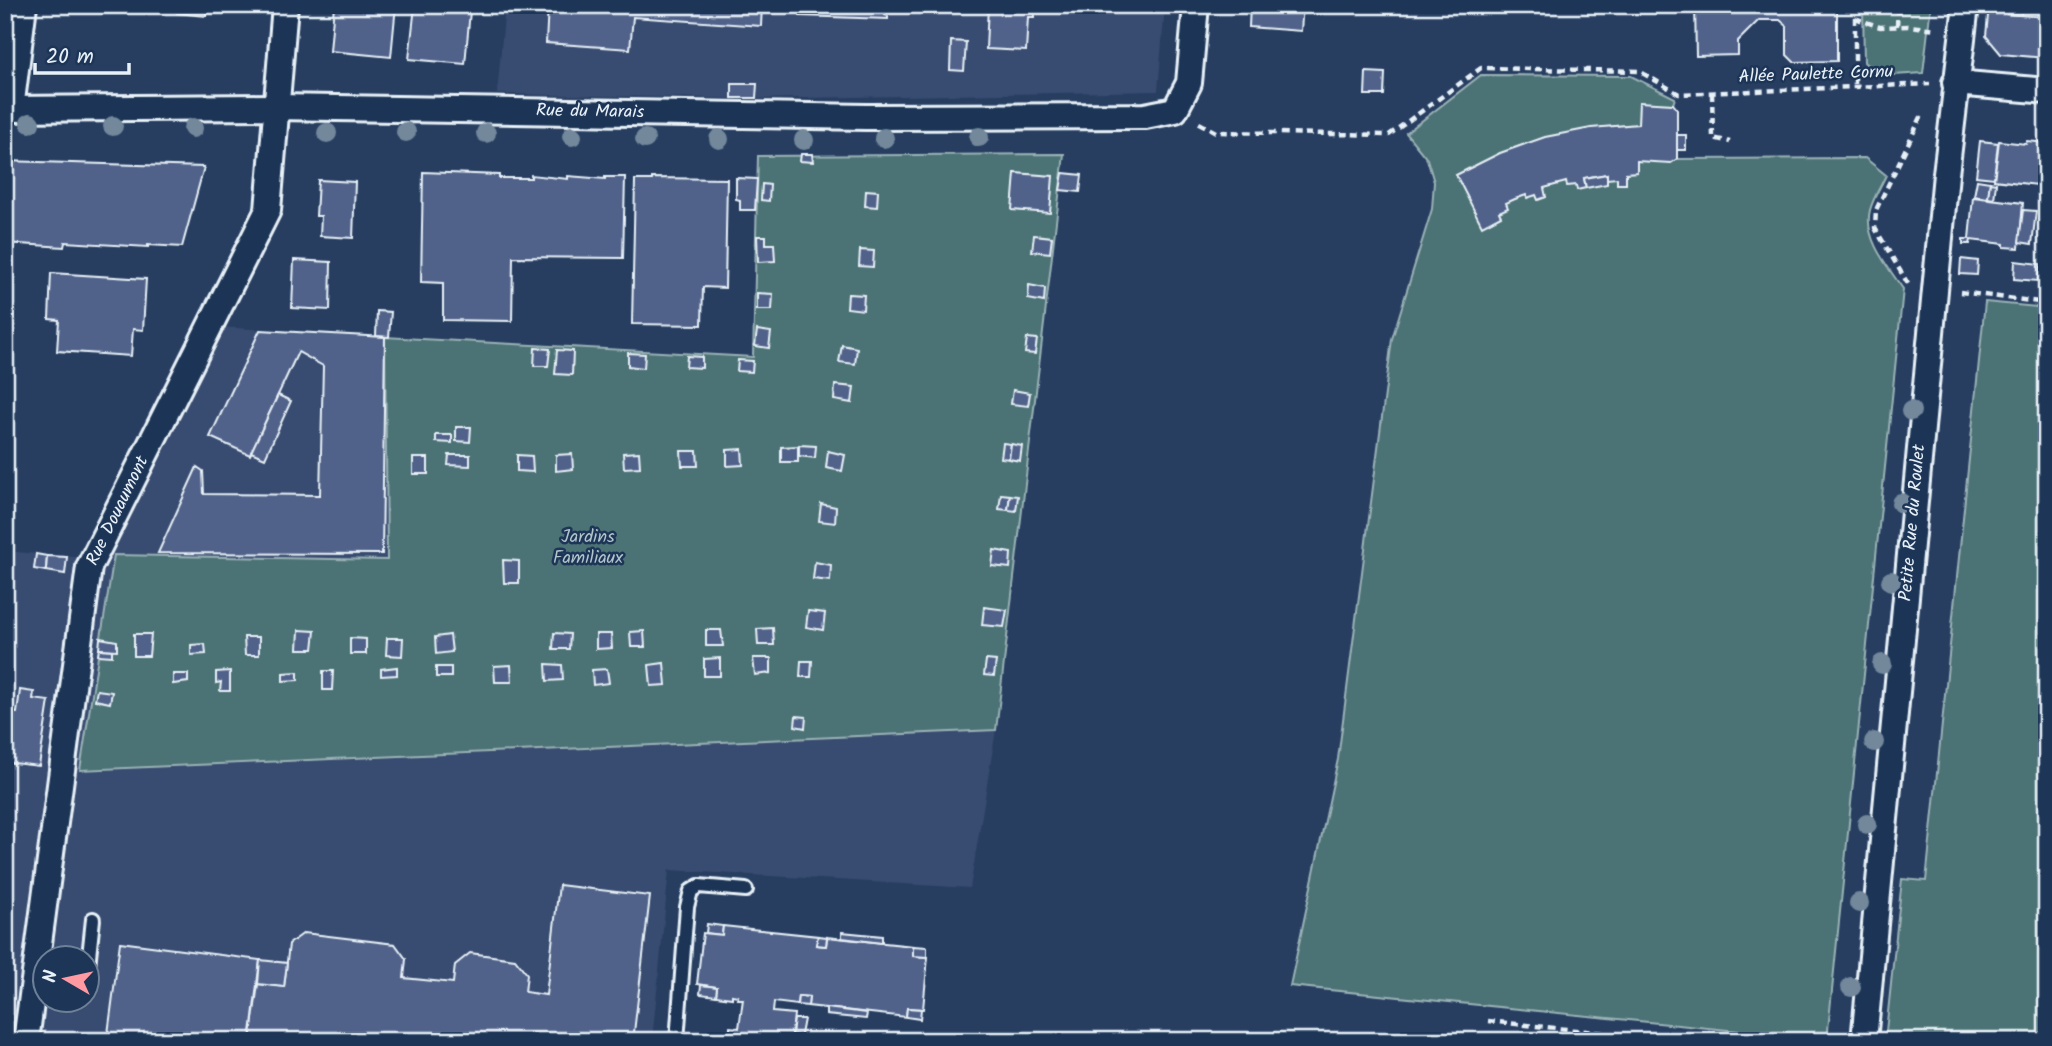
<svg xmlns="http://www.w3.org/2000/svg" width="2052" height="1046" viewBox="0 0 2052 1046" font-family="Kalam,sans-serif">
<style>
.built{fill:#384c70;fill-rule:evenodd}
.green{fill:#4b7275;stroke:#9ab2b6;stroke-width:2}
.building{fill:#51628a;stroke:#e8f1f8;stroke-width:2}
.lines{fill:none;stroke-linecap:round;stroke-linejoin:round}
.lane-casing{stroke:#e8f1f8;stroke-width:18}
.street-casing{stroke:#e8f1f8;stroke-width:30}
.path{stroke:#e8f1f8;stroke-width:4.5;stroke-dasharray:7 5;stroke-linecap:butt}
.lane{stroke:#1d3557;stroke-width:12}
.street{stroke:#1d3557;stroke-width:24}
.tree{fill:#73889b}
.labels{text-anchor:middle;dominant-baseline:central;stroke-width:5;stroke-linejoin:round;paint-order:stroke}
.street-label{font-size:18px;fill:#e8f1f8;stroke:#1d3557}
.park-label{font-size:18px;fill:#b1c5ca;stroke:#1d3557}
</style>
<rect width="100%" height="100%" fill="#273e61"/>
<filter id="ink" filterUnits="userSpaceOnUse"><feTurbulence type="fractalNoise" baseFrequency=".0143" numOctaves="2"/><feDisplacementMap in="SourceGraphic" scale="14" xChannelSelector="R" yChannelSelector="G"/><feConvolveMatrix kernelMatrix="1 2 1 2 8 2 1 2 1" color-interpolation-filters="sRGB"/></filter>
<g filter="url(#ink)">
<g class="built">
<polygon points="505,5 1165,5 1158,91 755,99 497,94"/>
<path d="M203 326 385 337 387 561 114 555 80 770 996 730 970 888 669 870 652 1041H5V551L96 559ZM46 958H88V1000H46Z"/>
</g>
<g class="green">
<polygon points="1863,5 1931,5 1923,73 1879,76 1864,62"/>
<path d="M1481 75 1631 76 1675 98 1673 104 1677 135H1686V150H1677V159L1865 158 1886 175C1881 186 1873 198 1870 210 1863 238 1888 267 1903 289L1827 1040 1290 986 1338 759 1392 339 1432 209 1434 182 1427 159 1406 133Z"/>
<polygon points="1064,154 996,730 80,770 114,555 387,560 385,337 753,357 758,156"/>
<polygon points="1985,302 2047,308 2047,1041 1885,1041 1902,879 1926,881"/>
</g>
<g class="building">
<polygon points="178,5 206,7 206,16 177,13"/>
<polygon points="334,5 396,5 391,57 330,51"/>
<polygon points="548,5 762,5 761,26 633,17 630,49 546,43"/>
<polygon points="801,5 886,5 885,15 888,16 888,19 800,16"/>
<polygon points="988,5 1034,5 1034,17 1028,17 1026,51 986,49"/>
<polygon points="1250,5 1303,5 1301,31 1249,27"/>
<polygon points="1695,5 1837,5 1837,61 1794,62 1787,55 1787,26 1780,20 1759,20 1738,41 1738,55 1696,56"/>
<polygon points="1989,5 2008,5 2007,14 2047,17 2045,58 2001,54 1986,36"/>
<polygon points="2008,5 2022,5 2021,15 2007,14"/>
<polygon points="415,6 470,11 465,64 409,59"/>
<polygon points="951,41 966,42 964,71 950,70"/>
<polygon points="1366,72 1385,73 1384,95 1365,95"/>
<polygon points="732,84 757,84 756,98 732,98"/>
<polygon points="1639,102 1673,104 1677,109 1677,159 1671,163 1637,161 1637,172 1626,173 1626,184 1617,184 1617,178 1607,179 1607,174 1584,178 1586,188 1577,190 1576,185 1567,186 1566,182 1544,188 1546,197 1538,200 1536,195 1527,198 1526,195 1515,199 1506,203 1508,208 1499,212 1501,216 1482,226 1456,175 1500,153 1545,137 1591,128 1638,124"/>
<rect x="1677" y="135" width="9" height="15"/>
<polygon points="1980,141 1998,143 1994,178 1976,176"/>
<polygon points="1999,141 2026,144 2027,141 2047,143 2047,186 1994,180"/>
<polygon points="801,154 812,154 813,162 800,161"/>
<polygon points="5,161 204,167 182,247 148,245 148,247 65,242 64,247 5,243"/>
<polygon points="423,172 499,175 499,178 531,178 531,175 568,179 568,176 605,179 605,177 625,177 623,258 513,257 512,321 443,320 443,283 421,282"/>
<polygon points="1015,173 1053,176 1050,213 1012,210"/>
<polygon points="1063,173 1082,175 1080,192 1060,190"/>
<polygon points="1607,174 1607,184 1586,188 1584,178"/>
<polygon points="652,178 727,179 725,288 703,287 702,325 632,324 635,180 652,180"/>
<polygon points="736,178 757,179 755,210 740,210 740,200 736,199"/>
<polygon points="318,180 355,182 353,238 320,236 321,216 316,216"/>
<polygon points="1977,180 1990,182 1988,198 1974,196"/>
<polygon points="1990,182 1996,183 1994,199 1988,198"/>
<polygon points="762,184 770,185 769,201 761,200"/>
<polygon points="866,190 878,191 877,207 865,206"/>
<polygon points="1973,197 2023,203 2019,248 2004,247 2004,244 1971,240 1970,244 1963,244 1963,239 1969,239"/>
<polygon points="2023,210 2036,211 2032,244 2019,242"/>
<polygon points="1034,235 1052,237 1050,253 1032,251"/>
<polygon points="757,236 766,236 766,244 774,244 775,261 758,262"/>
<polygon points="860,250 874,251 873,267 859,266"/>
<polygon points="1961,259 1978,261 1977,275 1960,274"/>
<polygon points="294,260 331,262 330,310 292,308"/>
<polygon points="2015,261 2040,264 2038,281 2014,279"/>
<polygon points="51,273 146,279 143,330 133,329 131,356 57,351 59,320 49,319"/>
<polygon points="1029,285 1045,288 1044,302 1028,299"/>
<polygon points="757,293 773,294 772,310 757,310"/>
<polygon points="848,294 864,295 863,310 847,308"/>
<polygon points="377,311 391,312 389,337 376,336"/>
<polygon points="260,330 385,337 382,554 158,553 197,467 203,471 204,494 320,495 323,366 298,352 250,455 210,437"/>
<polygon points="757,330 771,332 769,348 755,346"/>
<polygon points="1027,338 1037,339 1035,354 1025,353"/>
<polygon points="842,345 857,348 855,364 839,362"/>
<polygon points="535,348 550,349 548,366 534,366"/>
<polygon points="557,350 573,351 572,375 555,374"/>
<polygon points="628,353 645,354 644,368 628,366"/>
<polygon points="687,356 702,357 702,368 686,367"/>
<polygon points="738,360 753,361 752,372 737,371"/>
<polygon points="835,385 854,387 852,403 834,400"/>
<polygon points="1013,390 1030,393 1028,406 1011,404"/>
<polygon points="278,395 291,401 265,458 251,452"/>
<polygon points="456,427 471,427 470,442 456,441"/>
<polygon points="436,435 452,435 452,443 436,442"/>
<polygon points="1003,443 1011,444 1009,459 1001,458"/>
<polygon points="1011,444 1022,446 1020,461 1009,459"/>
<polygon points="799,445 816,446 815,458 799,456"/>
<polygon points="798,446 798,462 781,462 781,447"/>
<polygon points="742,449 743,465 727,466 727,450"/>
<polygon points="681,451 697,451 698,466 682,466"/>
<polygon points="828,451 845,455 842,471 826,468"/>
<polygon points="639,452 640,467 624,468 623,453"/>
<polygon points="572,454 573,469 556,471 556,455"/>
<polygon points="449,455 470,455 470,466 448,465"/>
<polygon points="517,455 532,456 533,472 517,471"/>
<rect x="413" y="458" width="15" height="16"/>
<polygon points="1001,494 1010,495 1008,510 999,509"/>
<polygon points="1010,495 1018,496 1016,511 1008,510"/>
<polygon points="821,504 836,507 835,523 819,521"/>
<polygon points="994,550 1011,553 1010,568 992,566"/>
<polygon points="36,554 47,556 46,571 34,569"/>
<polygon points="47,556 67,557 65,574 46,571"/>
<polygon points="503,560 519,561 519,583 504,583"/>
<polygon points="815,562 831,565 830,581 813,579"/>
<polygon points="984,607 1007,610 1004,627 982,625"/>
<polygon points="808,611 825,613 823,630 806,627"/>
<polygon points="773,628 774,645 758,645 757,629"/>
<polygon points="299,630 315,631 313,649 298,649"/>
<polygon points="706,630 721,630 723,646 706,646"/>
<polygon points="644,631 645,647 631,647 630,632"/>
<polygon points="554,633 570,634 569,649 553,649"/>
<polygon points="134,634 151,634 149,656 134,656"/>
<polygon points="596,634 611,634 612,648 596,649"/>
<polygon points="450,635 452,652 436,654 435,637"/>
<polygon points="244,637 259,637 259,655 245,655"/>
<polygon points="100,638 117,641 117,650 99,649"/>
<polygon points="350,638 366,639 366,654 350,654"/>
<polygon points="387,638 403,638 402,656 386,655"/>
<polygon points="205,644 206,654 191,655 191,645"/>
<polygon points="99,649 112,650 112,656 98,655"/>
<polygon points="720,658 720,676 704,676 704,659"/>
<polygon points="753,658 771,658 771,673 755,675"/>
<polygon points="986,660 996,661 994,676 984,675"/>
<polygon points="801,661 812,661 811,677 800,677"/>
<polygon points="664,663 666,685 651,686 649,665"/>
<polygon points="546,664 562,665 563,680 547,681"/>
<polygon points="511,665 512,682 495,682 494,666"/>
<polygon points="397,667 397,675 381,676 381,669"/>
<rect x="436" y="667" width="15" height="10"/>
<polygon points="607,669 609,683 593,685 592,670"/>
<polygon points="230,671 230,691 220,691 221,682 216,683 216,672"/>
<polygon points="323,671 333,671 332,690 323,690"/>
<polygon points="298,672 298,680 283,681 283,673"/>
<polygon points="173,674 188,674 188,682 173,684"/>
<polygon points="20,690 34,692 33,699 49,701 39,766 5,762 5,712 17,713"/>
<polygon points="97,690 112,692 110,703 95,700"/>
<polygon points="796,716 806,717 805,728 795,726"/>
<polygon points="559,885 650,896 633,1041 250,1041 258,984 284,987 289,944 304,933 395,944 406,959 404,978 453,983 455,965 470,953 515,959 527,974 525,992 546,995"/>
<polygon points="707,924 723,926 722,935 706,933"/>
<polygon points="723,926 818,936 816,945 826,946 827,937 913,946 913,956 928,957 923,1009 907,1008 906,1017 808,1006 809,997 798,996 797,1005 774,1002 773,1012 794,1014 792,1034 801,1035 801,1041 729,1041 730,1027 739,1028 743,999 737,999 738,996 732,995 732,998 716,996 717,987 697,984 703,933 722,935"/>
<polygon points="842,932 882,936 882,943 842,938"/>
<polygon points="818,936 827,937 826,946 816,945"/>
<polygon points="120,942 260,960 250,1041 159,1041 108,1034"/>
<polygon points="913,946 927,947 927,957 913,956"/>
<polygon points="260,960 287,963 284,987 258,984"/>
<polygon points="701,985 717,987 716,996 700,994"/>
<polygon points="798,996 809,997 808,1006 797,1005"/>
<polygon points="826,1008 867,1013 866,1019 826,1015"/>
<polygon points="907,1008 921,1009 920,1019 906,1017"/>
<polygon points="794,1019 804,1019 801,1035 792,1034"/>
</g>
<g class="lines">
<defs>
<g id="lane">
<polyline points="88,966 93,919"/>
<polyline points="677,1041 687,907 691,891 699,886 746,890"/>
</g>
<g id="street">
<polyline points="1955,83 2047,91"/>
<polyline points="5,109 276,107 866,117 1145,116 1175,110 1189,83 1196,5"/>
<polyline points="11,109 24,5"/>
<polyline points="26,1041 89,567 268,210 285,5"/>
<polyline points="1864,1041 1946,174 1966,5"/>
</g>
</defs>
<use href="#lane" class="lane-casing"/>
<use href="#street" class="street-casing"/>
<g class="path">
<polyline points="1855,5 1855,87"/>
<polyline points="1855,18 1880,27 1908,26 1936,29"/>
<polyline points="1897,26 1898,5"/>
<polyline points="1712,93 1713,138 1730,142"/>
<polyline points="1199,123 1216,132 1389,135 1481,68 1639,71 1679,94 1930,84"/>
<polyline points="1908,284 1875,228 1876,210 1923,113"/>
<polyline points="1960,292 2047,303"/>
<polyline points="1488,1021 1682,1041"/>
<polyline points="1581,1041 1582,1031"/>
</g>
<use href="#lane" class="lane"/>
<use href="#street" class="street"/>
</g>
<g class="tree">
<circle cx="30" cy="123" r="10"/>
<circle cx="113" cy="126" r="10"/>
<circle cx="193" cy="128" r="10"/>
<circle cx="406" cy="132" r="10"/>
<circle cx="327" cy="133" r="10"/>
<circle cx="486" cy="133" r="10"/>
<circle cx="572" cy="136" r="10"/>
<circle cx="979" cy="137" r="10"/>
<circle cx="884" cy="138" r="10"/>
<circle cx="645" cy="139" r="10"/>
<circle cx="719" cy="139" r="10"/>
<circle cx="804" cy="140" r="10"/>
<circle cx="1911" cy="411" r="10"/>
<circle cx="1901" cy="503" r="10"/>
<circle cx="1891" cy="581" r="10"/>
<circle cx="1882" cy="664" r="10"/>
<circle cx="1874" cy="742" r="10"/>
<circle cx="1867" cy="824" r="10"/>
<circle cx="1859" cy="903" r="10"/>
<circle cx="1851" cy="987" r="10"/>
</g>
</g>
<g class="labels">
<g class="street-label">
<text transform="translate(1816 75) rotate(-2)">Allée Paulette Cornu</text>
<text transform="translate(590 112) rotate(1)">Rue du Marais</text>
<text transform="translate(118 511) rotate(-64)">Rue Douaumont</text>
<text transform="translate(1913 523) rotate(-85)">Petite Rue du Roulet</text>
</g>
<g class="park-label">
<text x="588" y="537">Jardins<tspan x="588" dy="21">Familiaux</tspan></text>
</g>
</g>
<rect width="2052" height="1046" fill="none" stroke="#1d3557" stroke-width="28"/>
<rect x="14" y="14" width="2024" height="1018" fill="none" stroke="#e8f1f8" stroke-width="2.5" filter="url(#ink)"/>
<g transform="translate(66 979) rotate(279)"><circle r="33" fill="#1d3557" stroke="#6e8097" stroke-width="2"/>
<path d="M0-5L12 26L0 18L-12 26Z" fill="#ff9aa2"/>
<text y="-10" font-size="19" font-weight="bold" text-anchor="middle" fill="#e8f1f8">N</text>
</g>
<path d="M35 63v10h94v-10" fill="none" stroke="#e8f1f8" stroke-width="3.5"/>
<text x="46" y="63" font-size="21" fill="#e8f1f8" stroke="#1d3557" stroke-width="5" paint-order="stroke">20 m</text>
</svg>
